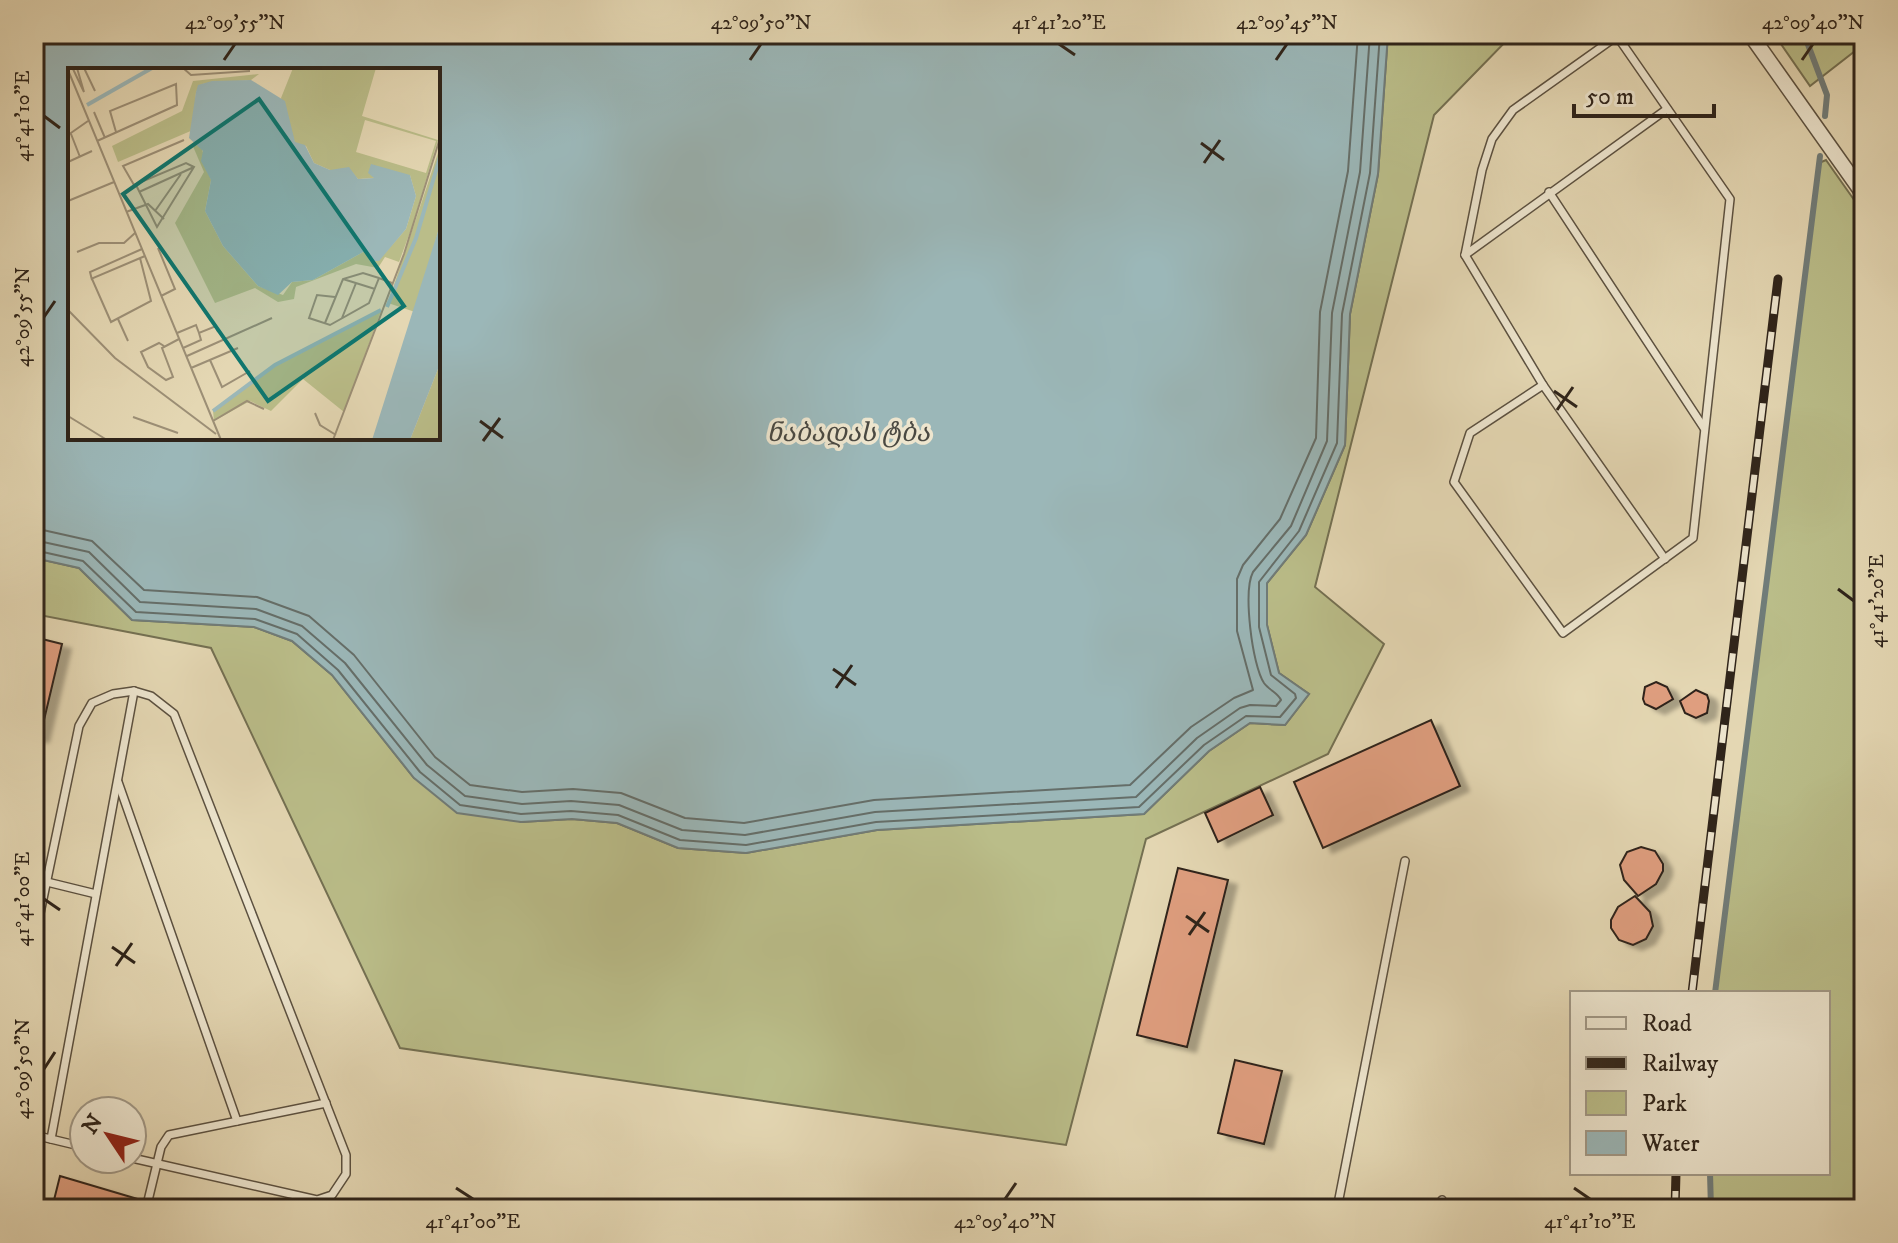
<svg xmlns="http://www.w3.org/2000/svg" width="1898" height="1243" viewBox="0 0 1898 1243" font-family="'IM FELL DW Pica','Noto Serif Georgian',serif">
<style>
.green{fill:#babd89;stroke:#747052;stroke-width:2}
.water{fill:#9bb7b8;stroke:#707c79;stroke-width:2;fill-rule:evenodd}
.lines{fill:none;stroke-linecap:round;stroke-linejoin:round}
.shore{stroke:#656e69;stroke-width:2}
.stream{stroke:#707c79;stroke-width:6}
.building{fill:#df9e7f;stroke:#2f241a;stroke-width:2;filter:url(#shadow)}
.lane-casing{stroke:#5c5140;stroke-width:10}
.street-casing{stroke:#5c5140;stroke-width:17}
.lane{stroke:#ede5ce;stroke-width:7}
.street{stroke:#ede5ce;stroke-width:14}
.rail-casing{stroke:#2f241a;stroke-width:9}
.rail{stroke:#ede5ce;stroke-width:6;stroke-dasharray:18;stroke-linecap:butt}
.ticks{fill:none;stroke:#2f241a;stroke-width:3}
.labels{text-anchor:middle;dominant-baseline:central;stroke-width:7;stroke-linejoin:round;paint-order:stroke}
.water-label{font-size:26px;font-style:italic;fill:#4a4942;stroke:#ede5ce}
.inset-river{fill:none;stroke:#9bb7b8;stroke-width:4}
.inset-road{fill:none;stroke:#9c8f76;stroke-width:2}
.view{fill:#0f766e;fill-opacity:0.15;stroke:#0f766e;stroke-width:4}
.inset-edge{fill:none;stroke:#2f241a;stroke-width:4}
.neatline{fill:none;stroke:#2f241a;stroke-width:3}
.ticks-label{font-size:20px;text-anchor:middle;fill:#2f241a}
</style>
<defs>
<filter id="shadow"><feDropShadow dx="9" dy="5" stdDeviation="2" flood-color="#0004"/></filter>
</defs>
<rect width="100%" height="100%" fill="#e4d7b3"/>
<filter id="stains"><feTurbulence type="fractalNoise" baseFrequency=".0025" numOctaves="4"/><feColorMatrix values="0 0 0 0 .2 0 0 0 0 .09 0 0 0 0 .02 0 0 0 .5 -.17"/></filter>
<radialGradient id="worn" r=".72"><stop offset=".6" stop-color="#630" stop-opacity="0"/><stop offset="1" stop-color="#630" stop-opacity=".3"/></radialGradient>
<g class="green">
<polygon points="1388,34 1513,34 1434,115 1315,587 1384,644 1328,754 1146,839 1066,1145 400,1048 211,648 34,614 35,558 79,568 132,620 254,627 292,641 332,675 414,778 521,822 572,819 617,823 678,848 746,853 877,830 1144,814 1209,751 1250,723 1285,725 1309,694 1279,673 1267,625 1267,583 1306,535 1345,445 1350,314 1378,174"/>
<polygon points="1774,34 1864,34 1864,44 1810,86"/>
<polygon points="1826,160 1864,214 1864,1209 1711,1209 1710,1173 1828,1173 1828,993 1715,993 1819,163"/>
</g>
<path class="water" d="M34 34H1388L1378 174 1350 314 1345 445 1306 535 1267 583V625L1279 673 1309 694 1285 725 1250 723 1209 751 1144 814 877 830 746 853 678 848 617 823 572 819 521 822 457 813 414 778 332 675 292 641 254 627 132 620 79 568 34 558ZM70 70H438V438H70Z"/>
<g class="lines">
<g class="shore">
<polyline points="34,528 92,541 144,590 257,597 309,616 354,655 435,757 470,785 522,792 573,789 621,793 685,818 744,823 874,800 1130,785 1191,727 1234,698 1253,690 1237,631 1237,579 1243,565 1280,519 1316,438 1320,312 1348,171 1358,34"/>
<path d="M34 540 89 552 140 602 256 609 302 626 345 663 427 765 465 796 522 804 571 801 619 805 682 830 745 835 875 812 1136 797 1197 738 1240 708 1250 705 1276 706 1281 700C1278 693 1269 690 1264 683 1252 665 1243 591 1253 572L1291 526 1327 441 1332 313 1360 172 1370 34"/>
<polyline points="34,550 83,561 136,612 255,619 297,634 338,670 420,772 460,805 521,814 571,811 618,815 680,840 746,845 876,822 1139,807 1204,745 1246,716 1280,717 1296,698 1295,694 1271,675 1259,627 1259,582 1299,531 1337,443 1342,314 1370,173 1380,34"/>
</g>
<g class="stream">
<polyline points="1804,34 1827,95 1825,116"/>
<polyline points="1715,993 1820,156"/>
<polyline points="1710,1173 1711,1209"/>
</g>
</g>
<g class="building">
<polygon points="34,637 62,644 40,737 34,737"/>
<polygon points="1656,682 1667,687 1673,699 1656,709 1645,704 1643,699 1645,687"/>
<polygon points="1696,690 1707,695 1709,701 1707,713 1696,718 1685,713 1680,701"/>
<polygon points="1431,720 1460,786 1323,848 1294,782"/>
<polygon points="1260,787 1273,815 1218,842 1205,813"/>
<polygon points="1641,847 1655,851 1663,864 1663,871 1656,884 1638,896 1624,880 1620,865 1627,852"/>
<polygon points="1178,868 1228,880 1187,1047 1137,1035"/>
<polygon points="1635,896 1650,912 1653,926 1646,939 1633,945 1619,940 1611,928 1611,920 1618,907"/>
<polygon points="1235,1060 1282,1071 1264,1144 1218,1133"/>
<polygon points="60,1176 141,1200 140,1209 74,1209 53,1204"/>
</g>
<g class="lines">
<defs>
<g id="lane">
<polyline points="1617,36 1513,110 1492,139 1482,170 1465,255 1543,385 1665,559"/>
<polyline points="1549,192 1704,428"/>
<polyline points="1465,255 1667,109"/>
<polyline points="1543,385 1470,433 1454,482 1563,633 1693,538 1730,199 1617,36 1620,34"/>
<polyline points="118,782 237,1121"/>
<polyline points="47,882 96,894"/>
<polyline points="34,942 79,726 92,703 113,694 134,691 151,696 174,714 346,1155 346,1174 332,1195 317,1200 132,1158"/>
<polyline points="34,1135 84,1147"/>
<polyline points="51,1139 134,691"/>
<polyline points="146,1209 161,1147 169,1135 326,1103"/>
<polyline points="1337,1209 1405,861"/>
<polyline points="1440,1209 1442,1200"/>
</g>
<polyline id="street" points="1750,34 1864,195"/>
</defs>
<use href="#lane" class="lane-casing"/>
<use href="#street" class="street-casing"/>
<use href="#lane" class="lane"/>
<use href="#street" class="street"/>
<defs>
<g id="rail">
<polyline points="1692,993 1778,279"/>
<polyline points="1675,1209 1676,1173"/>
</g>
</defs>
<use href="#rail" class="rail-casing"/>
<use href="#rail" class="rail"/>
</g>
<path class="ticks" d="M1059 44 1075 55M224 60 235 44M750 60 761 44M1276 60 1287 44M1802 60 1813 44M44 116 60 128M1201 143 1224 160M1204 163 1220 140M44 317 55 301M1554 391 1577 407M1557 410 1573 387M480 421 503 438M483 441 500 418M1838 589 1854 601M833 669 856 685M836 688 852 665M44 899 60 910M1186 916 1209 932M1189 935 1205 912M112 947 135 963M116 966 132 943M44 1069 55 1052M456 1188 473 1199M1574 1188 1590 1199M1005 1199 1016 1183"/>
<g class="labels">
<g class="water-label">
<text x="848" y="433">ნაბადას ტბა</text>
</g>
</g>
<g transform="translate(68 68)">
<rect width="372" height="372" fill="#e4d7b3"/>
<path d="M225 0H308L294 48 370 72 344 159 331 194 317 189 310 200 288 196 228 219 226 231 210 234 187 220 147 235 107 155 136 104 124 76 133 78 143 112 137 143 155 178 190 218 215 227 224 214 245 212 297 183 302 193H310L338 161 348 128 342 107 290 111 282 102H262L246 95 238 78 227 75 213 30ZM297 52 368 73 358 105 288 84ZM191 6 183 12 134 16 128 24 125 62 50 94 44 78 114 43 125 13ZM372 79V157L347 244 320 235ZM313 243 276 344 235 311 203 343 182 333 146 353 145 343 207 297ZM372 288V372H342L370 301Z" fill="#babd89" fill-rule="evenodd"/>
<path d="M183 12 217 33 227 74 237 77 246 95 262 102 281 99 290 111 306 110 300 105 303 96 342 107 348 128 338 161 311 193H302L297 183 245 212 224 214 210 227 190 218 155 178 137 143 143 112 133 93 135 83 121 70 128 24 130 17 144 13ZM372 157 370 301 342 372H304Z" fill="#9bb7b8"/>
<path class="inset-river" d="M19 37 84 0M319 239 348 170 372 89M145 343 207 297 313 242"/>
<path class="inset-road" d="M16 0 27 23M115 0 123 7 182 3M5 1 16 24 9 0M0 2 153 372M26 44 37 70M3 66 12 89M0 67 20 53M29 73 109 37 108 16 42 43 48 64M0 94 24 83M68 117 89 159 126 99 118 95 66 117 55 98 116 72M71 124 126 99M0 133 46 114M87 143 113 106M58 144 80 136 96 151M90 180 107 221 93 228M9 184 31 175H56L67 165M72 190 83 233 43 254 24 211 25 210 77 188M275 211 307 221M24 212 22 204 74 181M267 229 249 227 241 250 262 257 301 235 311 210 324 215M0 242 47 290 148 366M274 250 288 215M50 251 60 273M257 255 275 211 295 205 311 210M109 265 128 257 131 265 148 258 150 264M96 278 91 275 73 284 80 299 98 312 105 309 94 280 111 271M115 280 133 272 131 265M119 288 204 250M142 292 154 319 182 303M123 300 170 280M247 345 252 357 268 367M0 348 39 372M65 349 110 365M145 353 179 333 196 341M265 372 336 186 372 70"/>
<path class="view" d="M191 31 336 238 200 333 55 126Z"/>
<rect width="372" height="372" class="inset-edge"/>
</g>
<rect width="1898" height="1243" fill="none" stroke="#e4d7b3" stroke-width="88"/>
<rect x="1570" y="991" width="260" height="184" fill="#ede5ce" stroke="#a19886" stroke-width="2"/>
<rect x="1586" y="1017" width="40" height="12" fill="#ede5ce" stroke="#a19886" stroke-width="2"/>
<text x="1642" y="1031" font-size="24" fill="#2f241a">Road</text>
<rect x="1586" y="1057" width="40" height="12" fill="#2f241a" stroke="#a19886" stroke-width="2"/>
<text x="1642" y="1071" font-size="24" fill="#2f241a">Railway</text>
<rect x="1586" y="1091" width="40" height="24" fill="#babd89" stroke="#a19886" stroke-width="2"/>
<text x="1642" y="1111" font-size="24" fill="#2f241a">Park</text>
<rect x="1586" y="1131" width="40" height="24" fill="#9bb7b8" stroke="#a19886" stroke-width="2"/>
<text x="1642" y="1151" font-size="24" fill="#2f241a">Water</text>
<g transform="translate(108 1135) rotate(305)"><circle r="38" fill="#ede5ce" stroke="#a19886" stroke-width="2"/>
<path d="M0-6L14 30L0 20L-14 30Z" fill="#8f2418"/>
<text y="-12" font-size="22" font-weight="bold" text-anchor="middle" fill="#2f241a">N</text>
</g>
<path d="M1574 104v12h140v-12" fill="none" stroke="#2f241a" stroke-width="4"/>
<text x="1586" y="104" font-size="24" fill="#2f241a" stroke="#ede5ce" stroke-width="6" paint-order="stroke">50 m</text>
<rect x="44" y="44" width="1810" height="1155" class="neatline"/>
<g class="ticks-label">
<text x="235" y="29">42°09'55"N</text>
<text x="761" y="29">42°09'50"N</text>
<text x="1059" y="29">41°41'20"E</text>
<text x="1287" y="29">42°09'45"N</text>
<text x="1813" y="29">42°09'40"N</text>
<text transform="translate(22 116) rotate(-90)" y="7">41°41'10"E</text>
<text transform="translate(22 317) rotate(-90)" y="7">42°09'55"N</text>
<text transform="translate(1876 601) rotate(-90)" y="7">41°41'20"E</text>
<text transform="translate(22 899) rotate(-90)" y="7">41°41'00"E</text>
<text transform="translate(22 1069) rotate(-90)" y="7">42°09'50"N</text>
<text x="473" y="1228">41°41'00"E</text>
<text x="1005" y="1228">42°09'40"N</text>
<text x="1590" y="1228">41°41'10"E</text>
</g>
<rect width="100%" height="100%" filter="url(#stains)"/>
<rect width="100%" height="100%" fill="url(#worn)"/>
</svg>
